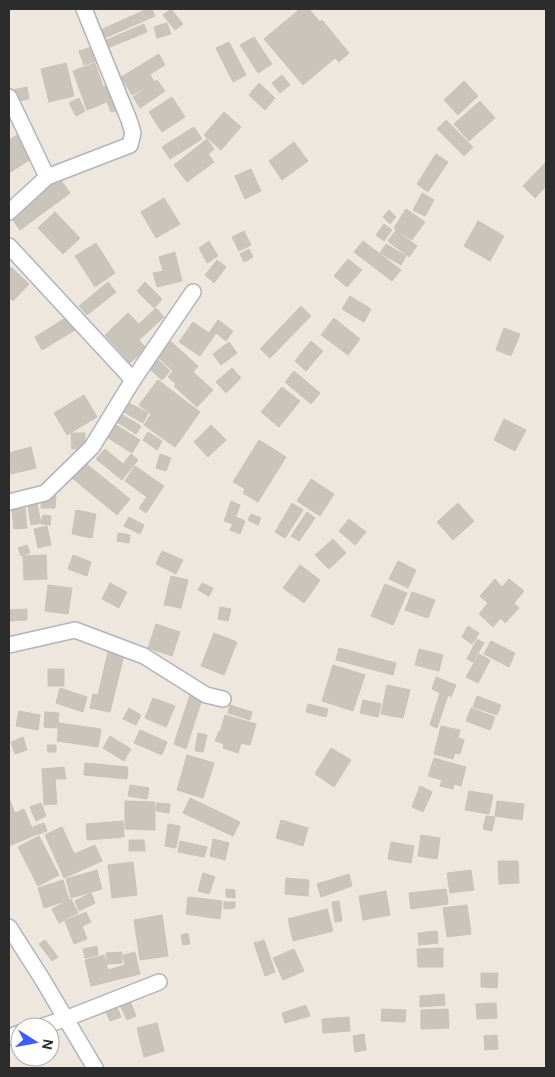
<svg xmlns="http://www.w3.org/2000/svg" width="555" height="1077" viewBox="0 0 555 1077" font-family="'DM Sans',sans-serif">
<style>
.building{fill:#c9c5bb;stroke:#cac3b6}
.lines{fill:none;stroke-linecap:round;stroke-linejoin:round}
.street-casing{stroke:#b1b3c0;stroke-width:18}
.street{stroke:#fff;stroke-width:15}
</style>
<rect width="100%" height="100%" fill="#eee7dd"/>
<g class="building">
<polygon points="147,9 152,9 155,16 100,40 96,32"/>
<polygon points="171,9 183,24 175,30 163,15"/>
<polygon points="300,9 309,9 320,22 322,20 349,53 339,62 335,58 303,85 264,39"/>
<polygon points="167,23 171,34 157,38 154,27"/>
<polygon points="144,24 147,32 105,49 102,42"/>
<polygon points="254,37 272,64 258,73 240,45"/>
<polygon points="229,42 246,75 233,82 216,48"/>
<polygon points="92,47 96,61 84,65 79,51"/>
<polygon points="159,54 165,65 150,74 154,82 132,95 121,77"/>
<polygon points="66,63 74,96 49,102 41,69"/>
<polygon points="95,63 103,87 112,84 121,109 111,112 107,102 87,110 73,71"/>
<polygon points="282,75 290,85 280,93 272,83"/>
<polygon points="157,80 165,91 140,108 133,97"/>
<polygon points="464,81 478,96 458,115 444,100"/>
<polygon points="259,83 275,98 265,110 249,95"/>
<polygon points="27,87 29,99 15,102 12,90"/>
<polygon points="172,97 185,117 162,132 149,112"/>
<polygon points="79,98 85,111 76,116 69,103"/>
<polygon points="480,101 495,118 469,141 454,124"/>
<polygon points="224,112 241,127 221,150 204,135"/>
<polygon points="446,120 473,147 464,156 437,129"/>
<polygon points="194,127 202,139 170,159 162,147"/>
<polygon points="17,135 31,159 9,173 9,140"/>
<polygon points="207,139 214,149 208,154 214,162 187,182 174,165"/>
<polygon points="294,142 308,161 282,180 269,161"/>
<polygon points="436,154 448,162 428,192 417,184"/>
<polygon points="546,162 546,186 535,198 523,186"/>
<polygon points="251,169 261,191 245,199 235,176"/>
<polygon points="60,179 70,193 20,230 10,216"/>
<polygon points="422,193 434,200 425,216 413,210"/>
<polygon points="164,198 180,224 156,238 141,212"/>
<polygon points="406,209 425,222 412,240 394,228"/>
<polygon points="389,210 396,217 390,224 383,217"/>
<polygon points="55,212 80,238 63,254 38,228"/>
<polygon points="478,221 504,236 490,261 464,246"/>
<polygon points="384,224 392,230 384,241 376,235"/>
<polygon points="396,230 417,246 409,257 388,241"/>
<polygon points="244,231 251,245 239,251 232,237"/>
<polygon points="209,241 218,256 207,263 199,248"/>
<polygon points="363,241 401,270 392,281 354,252"/>
<polygon points="96,243 115,273 95,287 75,256"/>
<polygon points="386,244 406,256 401,265 380,253"/>
<polygon points="249,249 253,257 244,262 240,254"/>
<polygon points="175,252 182,281 157,287 153,273 163,271 159,257"/>
<polygon points="348,259 362,270 347,287 334,276"/>
<polygon points="217,260 226,267 214,283 205,275"/>
<polygon points="11,267 29,284 13,301 9,297 9,270"/>
<polygon points="108,282 116,292 87,315 79,306"/>
<polygon points="145,282 162,299 154,308 137,291"/>
<polygon points="350,296 371,309 364,322 342,309"/>
<polygon points="301,306 311,316 270,358 260,349"/>
<polygon points="156,308 164,317 139,340 146,348 130,363 105,335 128,313 139,324"/>
<polygon points="67,317 75,330 42,350 35,337"/>
<polygon points="334,318 360,339 348,355 321,335"/>
<polygon points="218,320 233,331 226,341 216,333 200,356 179,342 193,322 209,333"/>
<polygon points="504,328 520,334 511,356 496,350"/>
<polygon points="167,338 198,366 193,372 213,390 197,407 174,386 176,384 168,377 173,371 153,353"/>
<polygon points="311,341 323,351 306,371 295,361"/>
<polygon points="229,342 237,353 221,365 213,354"/>
<polygon points="153,355 170,371 162,380 145,365"/>
<polygon points="232,368 241,378 226,393 216,382"/>
<polygon points="294,371 320,393 311,404 285,382"/>
<polygon points="158,380 200,412 175,447 144,425 151,414 139,405"/>
<polygon points="282,387 300,401 279,427 261,412"/>
<polygon points="84,395 97,417 67,435 54,413"/>
<polygon points="127,402 148,413 143,423 122,411"/>
<polygon points="121,414 141,426 136,434 117,422"/>
<polygon points="504,419 526,430 515,451 494,440"/>
<polygon points="113,423 140,440 132,453 105,436"/>
<polygon points="211,425 226,440 208,457 194,442"/>
<polygon points="148,432 162,441 157,450 143,440"/>
<polygon points="71,433 85,433 85,448 72,449"/>
<polygon points="259,440 286,457 258,502 243,493 245,489 233,482"/>
<polygon points="31,447 36,468 11,474 9,464 9,453"/>
<polygon points="105,449 123,464 131,454 138,460 122,480 96,459"/>
<polygon points="160,454 171,458 166,471 156,468"/>
<polygon points="84,462 130,499 117,515 72,478"/>
<polygon points="135,466 164,486 146,513 139,508 147,497 125,481"/>
<polygon points="311,479 334,494 320,516 297,501"/>
<polygon points="42,495 56,496 55,508 41,508"/>
<polygon points="36,499 41,523 31,525 27,501"/>
<polygon points="231,501 240,505 233,524 224,521"/>
<polygon points="292,503 303,510 285,538 275,532"/>
<polygon points="458,503 474,521 453,540 437,522"/>
<polygon points="25,508 27,528 14,529 12,510"/>
<polygon points="76,510 96,514 92,538 72,534"/>
<polygon points="307,512 315,518 299,541 291,536"/>
<polygon points="251,514 261,518 258,525 248,520"/>
<polygon points="43,515 51,516 50,525 41,524"/>
<polygon points="129,517 144,525 140,534 124,526"/>
<polygon points="236,517 245,521 240,534 230,530"/>
<polygon points="349,519 366,532 355,545 339,531"/>
<polygon points="47,526 51,545 38,548 34,529"/>
<polygon points="118,533 130,535 129,543 117,541"/>
<polygon points="333,539 346,553 329,569 315,555"/>
<polygon points="27,545 30,553 21,556 18,548"/>
<polygon points="162,551 183,560 176,574 156,564"/>
<polygon points="46,555 47,579 24,580 23,556"/>
<polygon points="73,555 91,562 87,576 68,569"/>
<polygon points="398,561 416,570 408,588 389,579"/>
<polygon points="300,565 320,580 304,603 283,588"/>
<polygon points="171,576 188,580 181,608 164,605"/>
<polygon points="495,579 502,587 509,579 524,591 514,603 519,608 505,623 501,618 493,627 479,614 488,603 480,596"/>
<polygon points="110,583 127,592 119,608 102,599"/>
<polygon points="202,583 213,588 209,596 198,590"/>
<polygon points="385,584 407,593 393,625 371,616"/>
<polygon points="48,585 72,588 68,614 45,611"/>
<polygon points="412,592 435,600 428,618 405,610"/>
<polygon points="220,607 231,609 228,621 218,619"/>
<polygon points="27,609 27,620 10,621 9,610"/>
<polygon points="156,624 180,632 172,656 148,648"/>
<polygon points="468,626 479,633 472,644 462,637"/>
<polygon points="214,633 237,642 224,675 201,666"/>
<polygon points="477,639 484,643 473,662 467,659"/>
<polygon points="491,641 515,653 509,667 484,654"/>
<polygon points="339,648 396,663 393,675 336,660"/>
<polygon points="419,649 443,655 439,671 415,665"/>
<polygon points="108,652 124,655 110,712 90,708 93,694 98,695"/>
<polygon points="479,654 490,660 478,683 466,677"/>
<polygon points="333,665 365,675 353,711 322,701"/>
<rect x="48" y="669" width="16" height="17"/>
<polygon points="436,677 456,685 451,697 448,695 437,728 430,725 440,693 432,689"/>
<polygon points="387,685 410,690 403,718 381,714"/>
<polygon points="60,688 87,697 83,712 56,703"/>
<polygon points="190,695 202,699 186,749 174,744"/>
<polygon points="477,696 501,705 497,715 473,707"/>
<polygon points="153,698 175,706 166,727 145,718"/>
<polygon points="363,700 381,704 378,717 360,713"/>
<polygon points="308,704 328,709 326,717 306,712"/>
<polygon points="230,705 252,712 250,720 228,713"/>
<polygon points="129,708 141,715 136,725 123,719"/>
<polygon points="471,708 495,717 490,730 466,721"/>
<polygon points="19,711 40,715 38,730 16,726"/>
<polygon points="45,712 59,713 58,728 44,727"/>
<polygon points="225,715 256,724 250,745 241,743 238,753 223,748 224,744 215,741 219,731 220,732"/>
<polygon points="59,723 101,729 98,747 57,741"/>
<polygon points="441,726 460,730 458,738 464,740 460,754 455,753 453,759 434,754"/>
<polygon points="140,730 167,742 162,755 134,743"/>
<polygon points="198,733 207,735 203,752 195,751"/>
<polygon points="110,736 131,749 124,761 103,748"/>
<polygon points="23,737 27,750 15,754 11,742"/>
<polygon points="47,745 56,745 56,752 48,752"/>
<polygon points="331,748 351,760 334,787 315,774"/>
<polygon points="187,755 214,763 203,798 177,790"/>
<polygon points="434,758 466,767 461,786 454,784 453,789 440,786 442,780 428,776"/>
<polygon points="85,763 128,767 127,779 84,775"/>
<polygon points="64,767 66,779 55,779 57,804 44,805 42,769"/>
<polygon points="130,785 149,788 147,799 128,796"/>
<polygon points="420,786 432,792 423,812 412,807"/>
<polygon points="469,791 493,795 489,814 465,810"/>
<polygon points="190,798 240,822 233,836 183,813"/>
<polygon points="9,799 15,813 24,809 35,835 9,846"/>
<polygon points="125,801 155,802 155,830 125,829"/>
<polygon points="497,801 524,804 522,820 495,816"/>
<polygon points="41,803 46,816 36,821 30,807"/>
<polygon points="157,803 170,804 169,813 156,811"/>
<polygon points="486,816 495,817 492,831 483,829"/>
<polygon points="281,820 308,828 303,846 276,838"/>
<polygon points="123,821 124,837 87,840 86,824"/>
<polygon points="44,823 47,831 36,835 33,827"/>
<polygon points="168,824 180,826 176,848 165,846"/>
<polygon points="62,827 74,854 95,845 102,861 64,878 45,835"/>
<polygon points="421,835 440,838 437,859 418,856"/>
<polygon points="39,836 59,875 38,886 18,847"/>
<polygon points="213,839 229,843 225,860 210,856"/>
<polygon points="129,840 144,840 145,851 129,851"/>
<polygon points="180,841 207,847 204,857 178,852"/>
<polygon points="391,842 414,846 411,863 388,859"/>
<polygon points="498,861 518,861 519,883 499,884"/>
<polygon points="133,862 137,895 112,898 108,865"/>
<polygon points="97,870 102,889 71,898 66,879"/>
<polygon points="471,870 474,890 450,893 447,873"/>
<polygon points="203,873 215,877 209,894 198,891"/>
<polygon points="349,874 352,886 321,897 317,884"/>
<polygon points="286,878 309,880 308,896 285,894"/>
<polygon points="63,880 69,900 44,908 38,888"/>
<polygon points="226,889 235,890 235,898 226,897"/>
<polygon points="446,889 448,904 411,909 409,893"/>
<polygon points="386,891 390,915 363,920 359,896"/>
<polygon points="91,893 95,903 79,911 75,901"/>
<polygon points="188,897 222,901 220,919 186,914"/>
<polygon points="71,899 78,913 59,923 52,909"/>
<polygon points="339,901 342,921 335,922 332,902"/>
<polygon points="224,902 235,902 235,908 224,909"/>
<polygon points="467,905 471,934 447,937 443,908"/>
<polygon points="327,909 333,931 293,941 288,919"/>
<polygon points="86,912 91,922 82,926 87,939 74,944 65,921"/>
<polygon points="162,915 168,956 140,960 134,920"/>
<polygon points="437,931 438,943 419,945 418,933"/>
<polygon points="188,933 190,944 183,945 181,935"/>
<polygon points="45,940 58,957 52,961 39,944"/>
<polygon points="264,940 275,972 265,976 254,943"/>
<polygon points="97,946 98,955 85,958 83,949"/>
<polygon points="443,948 443,967 418,967 417,949"/>
<polygon points="294,949 304,971 283,980 273,958"/>
<polygon points="122,952 122,963 107,964 106,953"/>
<polygon points="135,952 140,974 91,986 85,960 104,955 108,970 125,965 123,955"/>
<polygon points="481,973 498,973 497,988 481,987"/>
<polygon points="444,994 445,1005 420,1007 420,996"/>
<polygon points="130,1001 136,1016 127,1020 120,1005"/>
<polygon points="496,1003 497,1018 477,1019 476,1004"/>
<polygon points="306,1005 310,1016 285,1023 282,1013"/>
<polygon points="117,1007 121,1017 110,1021 106,1012"/>
<polygon points="382,1009 406,1010 405,1022 381,1021"/>
<polygon points="448,1009 449,1028 421,1029 421,1010"/>
<polygon points="349,1017 350,1031 323,1033 322,1019"/>
<polygon points="157,1023 164,1051 144,1057 137,1028"/>
<polygon points="364,1034 366,1050 355,1052 353,1036"/>
<polygon points="497,1035 498,1049 485,1050 484,1036"/>
</g>
<g class="lines">
<defs>
<g id="street">
<polyline points="9,97 47,177"/>
<polyline points="9,212 47,177 130,145 133,133 129,120 84,9"/>
<polyline points="9,246 133,380"/>
<polyline points="9,502 45,493 92,447 133,380 193,292"/>
<polyline points="9,645 75,630 144,656 206,695 223,699"/>
<polyline points="9,927 41,977 95,1068"/>
<polyline points="40,1027 65,1019 159,982"/>
<polyline points="9,1037 20,1033"/>
</g>
</defs>
<use href="#street" class="street-casing"/>
<use href="#street" class="street"/>
</g>
<rect width="555" height="1077" fill="none" stroke="#2c2c2c" stroke-width="20"/>
<g transform="translate(35 1042) rotate(101)"><circle r="24" fill="#ffffff" stroke="#ababab"/>
<path d="M0-4L9 19L0 12L-9 19Z" fill="#395dff"/>
<text y="-8" font-size="14" font-weight="bold" text-anchor="middle" fill="#2c2c2c">N</text>
</g>
</svg>
